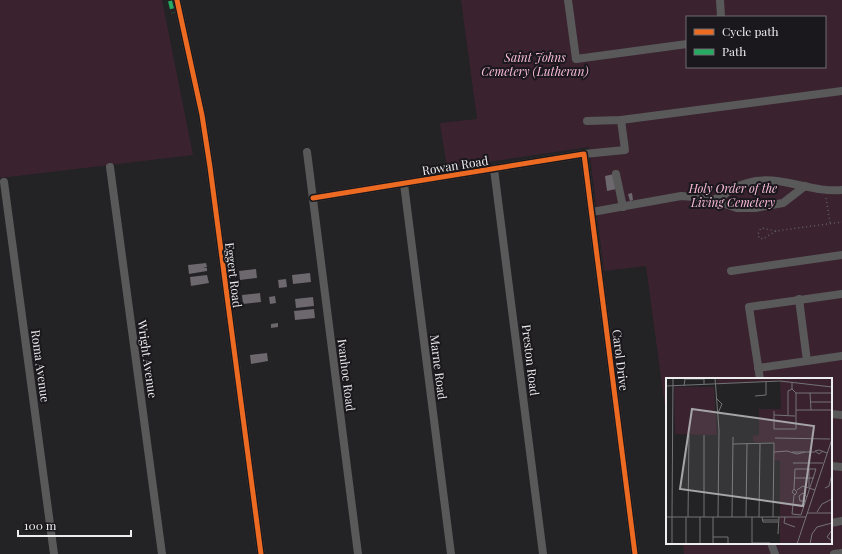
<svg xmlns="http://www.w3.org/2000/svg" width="842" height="554" viewBox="0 0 842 554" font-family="'Playfair Display',serif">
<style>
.green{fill:#3a232f;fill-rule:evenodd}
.building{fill:#6d676e}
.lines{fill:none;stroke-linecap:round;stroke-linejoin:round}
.path{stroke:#616062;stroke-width:1.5;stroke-dasharray:1 3;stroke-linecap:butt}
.minor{stroke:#59595a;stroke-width:8}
.quiet{stroke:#26ab63;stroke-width:4;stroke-dasharray:8 4;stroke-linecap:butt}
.cycleway-casing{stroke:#1a181c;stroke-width:8}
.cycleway{stroke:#ed6a23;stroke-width:5}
.labels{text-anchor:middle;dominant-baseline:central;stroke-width:4;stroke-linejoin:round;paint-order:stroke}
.park-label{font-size:12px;font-style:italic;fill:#fdbddd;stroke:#1a181c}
.street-label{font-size:12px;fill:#edecef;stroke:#1a181c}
.inset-road{fill:none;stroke:#747376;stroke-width:1}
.view{fill:#a6a5a8;fill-opacity:0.15;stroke:#a6a5a8;stroke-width:2}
.inset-edge{fill:none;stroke:#edecef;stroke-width:2}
</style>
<rect width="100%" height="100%" fill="#232225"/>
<g class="green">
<polygon points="0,0 162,0 193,155 0,178"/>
<path d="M461 0H842V554H684L683 543H831V379H667V422L646 266 604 271 589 147 447 168 440 123 477 119ZM687 17H825V67H687Z"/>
</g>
<g class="building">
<polygon points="614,174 616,189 607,191 605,176"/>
<polygon points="632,193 633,200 630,201 628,194"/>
<polygon points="206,263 207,267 203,268 207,268 207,271 189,274 188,265"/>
<polygon points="256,269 257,278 240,280 239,271"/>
<polygon points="310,273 311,282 293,284 292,275"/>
<polygon points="207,275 209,283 191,286 190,277"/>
<polygon points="286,279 287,287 279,288 278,280"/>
<polygon points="260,293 261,302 243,304 242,295"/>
<polygon points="275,296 276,303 270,304 269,297"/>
<polygon points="313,297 314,306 296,308 295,299"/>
<polygon points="314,309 315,318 295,320 294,311"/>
<polygon points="278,323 278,327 271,328 271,324"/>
<polygon points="267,353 268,361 251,364 250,355"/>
</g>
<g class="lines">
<g class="path">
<polyline points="826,198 830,223"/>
<polyline points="776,231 763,239 759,238 758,234 761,228 776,231 842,222"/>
</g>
<g class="minor">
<polyline points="177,0 202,115 210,167 261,554"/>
<polyline points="568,0 576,59 687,44"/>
<polyline points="720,0 721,17"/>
<polyline points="587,121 621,120 842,91"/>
<polyline points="307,152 358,554"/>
<polyline points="584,154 625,150 621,120"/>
<polyline points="110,167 162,554"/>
<polyline points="494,169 543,554"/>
<polyline points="616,174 623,207"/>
<polyline points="4,182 54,554"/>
<polyline points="404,184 451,554"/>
<polyline points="313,198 584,154 635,554"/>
<path d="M715 199C722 198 725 194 730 190 738 185 747 183 756 181 786 177 813 193 842 190"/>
<polyline points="592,212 681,196 707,198 737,208 755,208 783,203 805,186"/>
<polyline points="731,271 842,255"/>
<polyline points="799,299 807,361"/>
<polyline points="758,368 842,356"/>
<polyline points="760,379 749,307 842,294"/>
<polyline points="831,414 842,415"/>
<polyline points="831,466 842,467"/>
<polyline points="831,523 842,521"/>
<polyline points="771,543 775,554"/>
<polyline points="834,554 842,553"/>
</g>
<polyline class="quiet" points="170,1 173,13"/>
<defs>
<g id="cycleway">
<polyline points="177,0 202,115 210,167 261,554"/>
<polyline points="313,198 584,154 635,554"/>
</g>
</defs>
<use href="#cycleway" class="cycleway-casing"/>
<use href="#cycleway" class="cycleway"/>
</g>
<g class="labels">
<g class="park-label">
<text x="535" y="57">Saint Johns<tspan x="535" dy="14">Cemetery (Lutheran)</tspan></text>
<text x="733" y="188">Holy Order of the<tspan x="733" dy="14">Living Cemetery</tspan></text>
</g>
<g class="street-label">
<text transform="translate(455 165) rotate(-9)">Rowan Road</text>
<text transform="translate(234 275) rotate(83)">Eggert Road</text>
<text transform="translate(148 359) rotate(82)">Wright Avenue</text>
<text transform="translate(531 360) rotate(83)">Preston Road</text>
<text transform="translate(621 360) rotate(83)">Carol Drive</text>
<text transform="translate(41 366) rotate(82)">Roma Avenue</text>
<text transform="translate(439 367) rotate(83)">Marne Road</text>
<text transform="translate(347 375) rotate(83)">Ivanhoe Road</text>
</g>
</g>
<g transform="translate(666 378)">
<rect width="166" height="166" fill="#232225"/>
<path d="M51 0H166V166H114V83L108 82V64H87V58L93 57V31H115L114 2 51 6ZM8 9H48L51 57 9 56Z" fill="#3a232f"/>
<path class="inset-road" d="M49 0 53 52 52 139M0 8 114 3 166 9M18 8 19 1H38V7M130 15H144L145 32M144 15H166M89 18 100 17V3M50 20 56 26 52 35M144 24H166M130 32H166M108 33V51H130V15L126 11V4M108 37 129 38M122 37V13L126 11M109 60 164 61M67 66 108 65 107 139M157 73 153 76 149 73 153 72 161 75M108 74 121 73 131 76 139 74M126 74H149M127 85H157M129 100H148M143 109V91M159 110 163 108 166 96M131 112 137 108 149 112M128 117 126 136 135 137 150 91H129L128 111 126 114 129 117 131 114 128 111M140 123H134L133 118 137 115 141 119M151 134 156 126 166 121M141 135H166M0 139H140M6 139 7 0M22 139 23 57M34 139V166M38 139V57M66 139 67 59M80 139 81 66M93 139 94 66M96 139 97 144H112M119 139 118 145 129 149M96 142H112M166 152 161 159 166 163M112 156 113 139M47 159H62V166M86 165H104M6 166V139M20 166V139M47 166V139M86 166V139M131 166 166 61M144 166 146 156 151 149 166 145"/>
<path class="view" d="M26 31 148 48 137 128 14 111Z"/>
<rect width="166" height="166" class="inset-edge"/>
</g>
<rect x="686" y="16" width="140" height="52" fill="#1a181c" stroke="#6e6d70"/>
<rect x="694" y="29" width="20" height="6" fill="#ed6a23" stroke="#6e6d70"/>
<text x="722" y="36" font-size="12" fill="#edecef">Cycle path</text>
<rect x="694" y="49" width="20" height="6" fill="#26ab63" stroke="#6e6d70"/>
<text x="722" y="56" font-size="12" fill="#edecef">Path</text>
<path d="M18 530v6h113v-6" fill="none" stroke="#edecef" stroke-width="2"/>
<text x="24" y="530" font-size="12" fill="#edecef" stroke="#1a181c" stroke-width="3" paint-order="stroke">100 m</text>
</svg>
